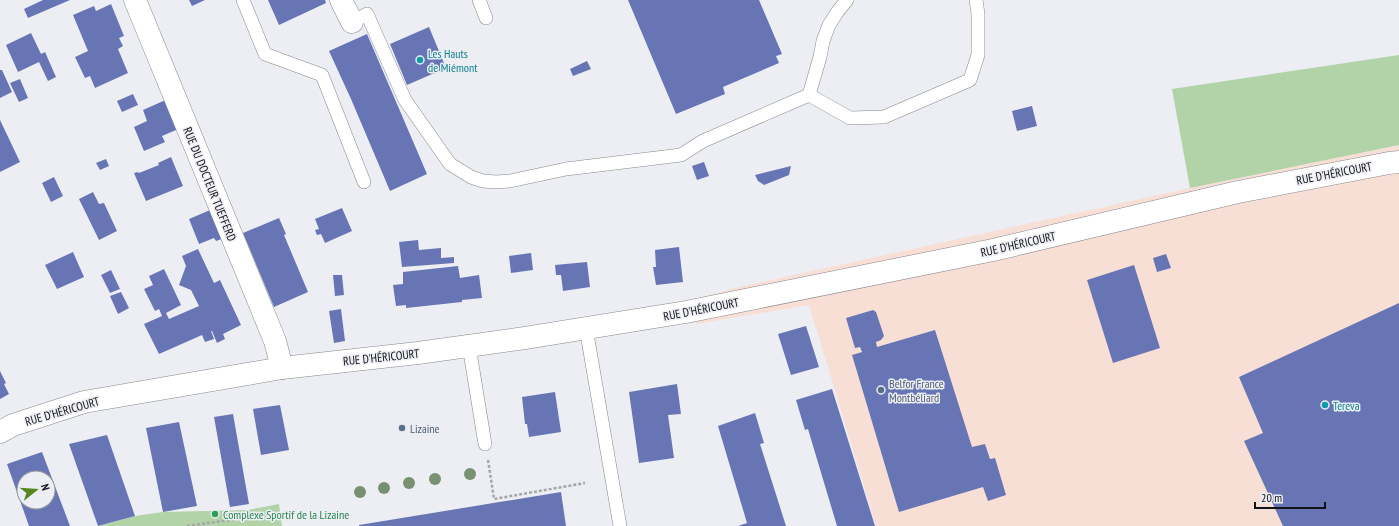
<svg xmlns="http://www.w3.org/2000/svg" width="1399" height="526" viewBox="0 0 1399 526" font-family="'PT Sans Narrow',sans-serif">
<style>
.industrial{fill:#f7dfd5}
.green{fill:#b1d3a7}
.building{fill:#6875b4;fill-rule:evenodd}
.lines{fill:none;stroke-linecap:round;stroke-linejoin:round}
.lane-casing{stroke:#86888d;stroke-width:14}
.street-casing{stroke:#86888d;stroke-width:23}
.secondary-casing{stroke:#86888d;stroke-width:23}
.path{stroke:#a4a6aa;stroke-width:2.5;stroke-dasharray:3 2;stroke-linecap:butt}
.lane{stroke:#fff;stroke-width:13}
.street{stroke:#fff;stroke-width:22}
.secondary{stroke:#fff;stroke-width:22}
.tree{fill:#779171}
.culture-dot{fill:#0f9aa8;stroke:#eceef4;stroke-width:1.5}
.service-dot{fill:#5c6f8a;stroke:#eceef4;stroke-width:1.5}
.leisure-dot{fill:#2e9e5b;stroke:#eceef4;stroke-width:1.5}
.labels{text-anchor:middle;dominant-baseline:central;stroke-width:3;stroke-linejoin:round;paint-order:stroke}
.culture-label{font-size:12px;fill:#0d838f;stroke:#eceef4;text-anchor:start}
.street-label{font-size:12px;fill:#131315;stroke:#eceef4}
.service-label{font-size:12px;fill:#4e5e75;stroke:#eceef4;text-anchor:start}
.leisure-label{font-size:12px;fill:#27864d;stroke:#eceef4;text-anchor:start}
</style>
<rect width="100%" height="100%" fill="#eceef4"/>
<polygon class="industrial" points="1399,145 1399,526 876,526 809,305 696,324 694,300 735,288 1190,188"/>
<g class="green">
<polygon points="1399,55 1399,145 1190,188 1172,89"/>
<polygon points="279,504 282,526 99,526 135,516 163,512 248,510"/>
</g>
<g class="building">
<polygon points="43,0 70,0 28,18 24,9"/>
<polygon points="189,0 205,0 192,6"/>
<polygon points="268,0 325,0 326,3 279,25"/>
<polygon points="628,0 759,0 782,54 776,56 779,63 723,87 725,94 676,114"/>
<polygon points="111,4 124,36 119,38 123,46 118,49 128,73 95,88 90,76 85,78 75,57 88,51 73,15 94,6 96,11"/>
<polygon points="429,27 446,68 407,85 390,44"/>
<polygon points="31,33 41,54 45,52 56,77 48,81 39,62 18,72 6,45"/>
<polygon points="367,34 427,174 390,191 351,99 329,51"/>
<polygon points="587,61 591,69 573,76 570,69"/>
<polygon points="0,70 2,70 12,92 0,98"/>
<polygon points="20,79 28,98 19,102 10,83"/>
<polygon points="133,94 138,105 122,112 117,101"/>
<polygon points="170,98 183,127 162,136 165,142 144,151 134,127 147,121 143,110"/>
<polygon points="1032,106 1037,126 1017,131 1012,111"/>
<polygon points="0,120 20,162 0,172"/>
<polygon points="171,157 183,186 146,201 134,173 138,172 139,173 159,165 158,163"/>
<polygon points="106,159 109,166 100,170 96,163"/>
<polygon points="704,162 709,176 697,180 692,166"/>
<polygon points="791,166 789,175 764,185 758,181 755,175"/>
<polygon points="54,177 63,196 51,202 42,183"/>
<polygon points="93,192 99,204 104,203 117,231 99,240 79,199"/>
<polygon points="215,208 227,237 216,241 214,238 199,244 189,219"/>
<polygon points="342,208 352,231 325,243 321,234 317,235 315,230 319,229 315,219"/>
<polygon points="279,218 286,234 284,235 308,292 274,307 243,233"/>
<polygon points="418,240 419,250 441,248 441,258 454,257 454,263 402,267 399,242"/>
<polygon points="679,247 683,282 656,285 653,267 656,267 655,250"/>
<polygon points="198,249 214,283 220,280 241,325 223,334 225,339 217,343 212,331 211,331 214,339 205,342 202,335 159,354 144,324 162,316 159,309 155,311 144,289 153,285 149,276 164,269 181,305 166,313 169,319 199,306 191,290 179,285 186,266 182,256"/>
<polygon points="73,252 84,277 57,289 45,265"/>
<polygon points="531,253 533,270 511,273 509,256"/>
<polygon points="1166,254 1171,268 1157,272 1153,258"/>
<polygon points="587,262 590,287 563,291 561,275 556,275 555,265"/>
<polygon points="1134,265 1160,348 1113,363 1087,280"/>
<polygon points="458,266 460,278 479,275 482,298 462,300 462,302 406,308 406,305 396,306 393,285 403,284 403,272"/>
<polygon points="111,270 120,289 110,293 101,275"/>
<polygon points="333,275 342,275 344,295 335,296"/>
<polygon points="121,292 129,308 118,314 110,296"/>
<polygon points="1399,303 1399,526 1283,526 1244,441 1263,433 1239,377"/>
<polygon points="341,309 345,341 334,343 329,311"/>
<polygon points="873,310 876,312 884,336 881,340 876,342 877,347 935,330 972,447 985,444 990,459 995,458 1006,495 988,501 983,487 899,512 852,355 862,352 860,347 855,348 846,318"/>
<polygon points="806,326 819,367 791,375 778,334"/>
<polygon points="0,371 6,383 4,384 9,394 0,399"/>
<polygon points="677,384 681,414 668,415 674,458 639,463 629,392"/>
<polygon points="832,389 875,526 837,526 808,429 805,430 796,400"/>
<polygon points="555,392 561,432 529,437 527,424 525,424 522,397"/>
<polygon points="280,405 289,450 261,455 253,409"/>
<polygon points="755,413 764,443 760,444 786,526 738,526 747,523 718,426"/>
<polygon points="233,414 249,504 230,507 214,417"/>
<polygon points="179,422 197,506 163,512 146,428"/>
<polygon points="107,435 135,516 98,526 69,444"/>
<path d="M42 452 70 526H29L7 464ZM24 478H48V502H24Z"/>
<polygon points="561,492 566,526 359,526 359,525"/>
</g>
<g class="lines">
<defs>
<g id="lane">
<polyline points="243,0 265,54 322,75 364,182"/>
<polyline points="479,0 486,18"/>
<polyline points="352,22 367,14 405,100 450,164 471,177 483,181 496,182 510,181 566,169 681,155 703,141 809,95 820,57 823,41 829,25 838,11 847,0"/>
<polyline points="809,95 850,118 884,117 970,80 978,55 978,14 976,0"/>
<polyline points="586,328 620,526"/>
<polyline points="469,346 485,444"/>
</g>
<g id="street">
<polyline points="135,0 275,341 282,368"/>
<polyline points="341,0 352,22"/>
</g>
<polyline id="secondary" points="0,432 13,425 84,402 282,368 418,353 525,338 686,312 993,250 1238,192 1389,163 1399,162"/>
</defs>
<use href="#lane" class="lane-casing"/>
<use href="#street" class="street-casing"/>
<use href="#secondary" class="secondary-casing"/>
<g class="path">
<polyline points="488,460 494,499 585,483"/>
<polyline points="187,526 280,513 295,515"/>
</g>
<use href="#lane" class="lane"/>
<use href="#street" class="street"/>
<use href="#secondary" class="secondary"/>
</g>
<g class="tree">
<circle cx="470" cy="474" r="6"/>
<circle cx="435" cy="479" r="6"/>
<circle cx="409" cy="483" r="6"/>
<circle cx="384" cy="488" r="6"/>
<circle cx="360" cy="492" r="6"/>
</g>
<g class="culture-dot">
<circle cx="420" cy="60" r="4"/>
<circle cx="1325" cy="405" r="4"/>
</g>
<g class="service-dot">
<circle cx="881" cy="390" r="4"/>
<circle cx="402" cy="428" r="4"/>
</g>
<circle class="leisure-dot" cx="215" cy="514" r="4"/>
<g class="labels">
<g class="culture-label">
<text x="428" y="53">Les Hauts<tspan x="428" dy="14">de Miémont</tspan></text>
<text x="1333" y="405">Tereva</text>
</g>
<g class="street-label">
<text transform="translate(1334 173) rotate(-11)">RUE D'HÉRICOURT</text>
<text transform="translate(210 184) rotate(68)">RUE DU DOCTEUR TUEFFERD</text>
<text transform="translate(1018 244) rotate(-13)">RUE D'HÉRICOURT</text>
<text transform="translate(701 309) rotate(-11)">RUE D'HÉRICOURT</text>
<text transform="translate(381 357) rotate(-6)">RUE D'HÉRICOURT</text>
<text transform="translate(62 411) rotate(-16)">RUE D'HÉRICOURT</text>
</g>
<g class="service-label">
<text x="889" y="383">Belfor France<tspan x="889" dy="14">Montbéliard</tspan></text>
<text x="410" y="428">Lizaine</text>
</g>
<g class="leisure-label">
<text x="223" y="514">Complexe Sportif de la Lizaine</text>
</g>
</g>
<g transform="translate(36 490) rotate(73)"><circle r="19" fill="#eceef4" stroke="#95969b"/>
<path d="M0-3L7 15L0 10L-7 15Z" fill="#56871c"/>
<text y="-6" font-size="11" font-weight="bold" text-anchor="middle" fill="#131315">N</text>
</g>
<path d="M1255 502v6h70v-6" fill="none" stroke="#131315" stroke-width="2"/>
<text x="1261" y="502" font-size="12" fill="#131315" stroke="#eceef4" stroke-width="3" paint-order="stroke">20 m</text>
</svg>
